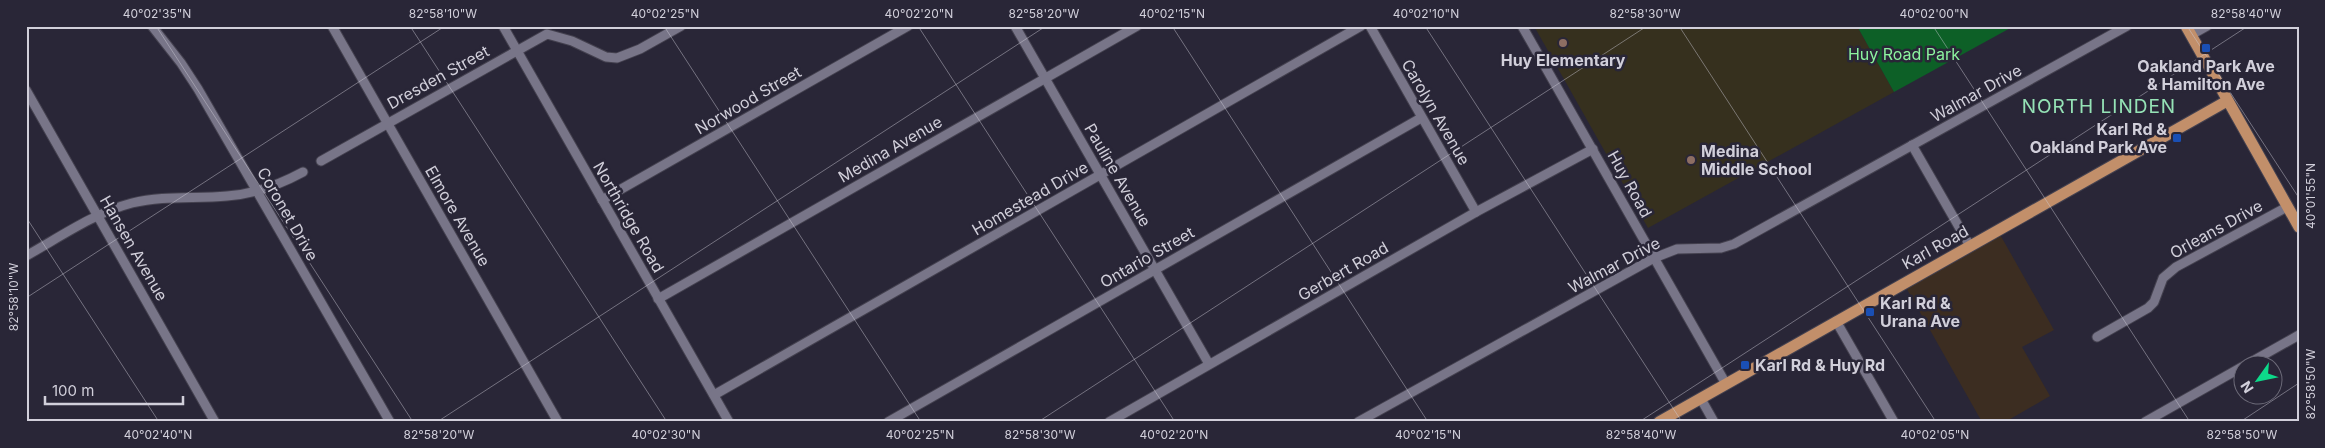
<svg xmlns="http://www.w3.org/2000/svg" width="2325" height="448" viewBox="0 0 2325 448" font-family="Inter,sans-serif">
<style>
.industrial{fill:#3c2d21}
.education{fill:#36301e}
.green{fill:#0d6027}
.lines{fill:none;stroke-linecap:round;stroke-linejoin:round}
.minor-casing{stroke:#44414f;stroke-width:11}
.major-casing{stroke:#44414f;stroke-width:13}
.minor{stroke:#787588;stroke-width:9}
.major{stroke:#c28f6a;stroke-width:11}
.ticks{fill:none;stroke:#d1cfda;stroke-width:1;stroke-opacity:0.45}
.education-dot{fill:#8d6e63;stroke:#292637;stroke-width:2}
.transit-dot{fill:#1a4fb4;stroke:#292637;stroke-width:2}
.labels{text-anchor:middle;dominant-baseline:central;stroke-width:5;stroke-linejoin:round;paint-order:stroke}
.park-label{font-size:16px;fill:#8cf49f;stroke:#292637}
.poi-label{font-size:16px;font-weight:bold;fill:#d1cfda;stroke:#292637;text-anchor:start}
.street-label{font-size:16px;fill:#d1cfda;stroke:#292637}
.quarter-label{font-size:19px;letter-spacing:1px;fill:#95e3b6;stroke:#292637}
.neatline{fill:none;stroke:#d1cfda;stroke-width:2}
.ticks-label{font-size:12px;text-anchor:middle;fill:#d1cfda}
</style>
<rect width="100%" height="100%" fill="#292637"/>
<polygon class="industrial" points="1998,231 2054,330 2022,347 2050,396 2005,422 1982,422 1904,284"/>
<polygon class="education" points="1534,26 1857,26 1894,92 1648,228"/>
<polygon class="green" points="1857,26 2014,26 1894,92"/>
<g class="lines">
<defs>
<g id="minor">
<polyline points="152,26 181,63 198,89 390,422"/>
<polyline points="332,26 558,422"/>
<polyline points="503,26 729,422"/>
<polyline points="1015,26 1209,364"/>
<polyline points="1370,26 1476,212"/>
<polyline points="1522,26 1726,384"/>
<polyline points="2191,35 2207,26"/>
<polyline points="26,90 215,422"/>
<polyline points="1912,145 1970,246"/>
<polyline points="321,161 547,34 572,41 606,57 617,58 640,49 681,26"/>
<polyline points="602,200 908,26"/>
<path d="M26 256C60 237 94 213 132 203 164 195 195 199 227 196 255 194 279 185 303 172"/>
<polyline points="658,299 1137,26"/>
<polyline points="1836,321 1894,422"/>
<polyline points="2097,337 2148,308 2154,302 2163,278 2176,267 2287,207"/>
<polyline points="2244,366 2299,335"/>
<polyline points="714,395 1361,26"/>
<polyline points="1701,399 1714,422"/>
<polyline points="888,422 1421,118"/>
<polyline points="1109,422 1476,212 1593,149"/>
<polyline points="1358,422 1654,258 1677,249 1721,248 1734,244 2127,26"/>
<polyline points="2145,422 2242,367"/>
</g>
<g id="major">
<polyline points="2186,26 2299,227"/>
<polyline points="1659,422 2227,101"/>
</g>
</defs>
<use href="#minor" class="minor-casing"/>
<use href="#major" class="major-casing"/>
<use href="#minor" class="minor"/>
<use href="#major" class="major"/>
</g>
<path class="ticks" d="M156 26 413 422M410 26 667 422M664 26 921 422M918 26 1175 422M1172 26 1428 422M1425 26 1682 422M1679 26 1936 422M1933 26 2190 422M2187 26 2299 198M26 217 159 422M26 298 445 26M437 422 1046 26M1038 422 1647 26M1639 422 2248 26M2240 422 2299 383"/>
<g class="education-dot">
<circle cx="1563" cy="43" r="5"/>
<circle cx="1691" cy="160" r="5"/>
</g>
<g class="transit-dot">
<rect x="2201" y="43" width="10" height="10" rx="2.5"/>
<rect x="2172" y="133" width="10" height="10" rx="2.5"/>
<rect x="1865" y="307" width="10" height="10" rx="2.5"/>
<rect x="1740" y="360" width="10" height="10" rx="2.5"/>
</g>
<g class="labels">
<g class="park-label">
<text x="1904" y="54">Huy Road Park</text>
</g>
<g class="poi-label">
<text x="1563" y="60" text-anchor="middle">Huy Elementary</text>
<text x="2206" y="66" text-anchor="middle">Oakland Park Ave<tspan x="2206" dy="18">&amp; Hamilton Ave</tspan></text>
<text x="2167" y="129" text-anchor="end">Karl Rd &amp;<tspan x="2167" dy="18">Oakland Park Ave</tspan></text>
<text x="1701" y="151">Medina<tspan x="1701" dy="18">Middle School</tspan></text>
<text x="1880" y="303">Karl Rd &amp;<tspan x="1880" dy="18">Urana Ave</tspan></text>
<text x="1755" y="365">Karl Rd &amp; Huy Rd</text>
</g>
<g class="street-label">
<text transform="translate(438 77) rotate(-29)">Dresden Street</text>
<text transform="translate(1976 93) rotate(-29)">Walmar Drive</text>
<text transform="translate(748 100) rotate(-30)">Norwood Street</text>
<text transform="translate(1436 112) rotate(60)">Carolyn Avenue</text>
<text transform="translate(890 149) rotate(-30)">Medina Avenue</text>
<text transform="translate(1118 175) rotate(60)">Pauline Avenue</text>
<text transform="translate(1630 184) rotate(61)">Huy Road</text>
<text transform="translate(1030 198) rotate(-30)">Homestead Drive</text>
<text transform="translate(288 214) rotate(60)">Coronet Drive</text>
<text transform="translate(458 216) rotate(60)">Elmore Avenue</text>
<text transform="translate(629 217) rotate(60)">Northridge Road</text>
<text transform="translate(2216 229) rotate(-29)">Orleans Drive</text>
<text transform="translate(1935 247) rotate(-29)">Karl Road</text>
<text transform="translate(134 248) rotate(60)">Hansen Avenue</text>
<text transform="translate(1147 257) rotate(-30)">Ontario Street</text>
<text transform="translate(1614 265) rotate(-28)">Walmar Drive</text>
<text transform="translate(1343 271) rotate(-30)">Gerbert Road</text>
</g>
<g class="quarter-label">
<text x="2099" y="106">NORTH LINDEN</text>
</g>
</g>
<rect width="2325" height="448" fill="none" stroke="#292637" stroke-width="55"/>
<g transform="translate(2258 380) rotate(237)"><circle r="24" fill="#292637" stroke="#6c6a78"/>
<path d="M0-4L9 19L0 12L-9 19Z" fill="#0dd98a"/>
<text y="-8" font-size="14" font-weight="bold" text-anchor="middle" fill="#d1cfda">N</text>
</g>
<path d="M45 396v8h138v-8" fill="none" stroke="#d1cfda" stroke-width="2.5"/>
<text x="52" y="396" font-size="15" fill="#d1cfda" stroke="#292637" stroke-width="4" paint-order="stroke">100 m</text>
<rect x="28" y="28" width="2270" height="392" class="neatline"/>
<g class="ticks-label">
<text x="157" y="18">40°02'35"N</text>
<text x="443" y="18">82°58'10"W</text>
<text x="665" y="18">40°02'25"N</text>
<text x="919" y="18">40°02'20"N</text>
<text x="1044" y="18">82°58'20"W</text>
<text x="1172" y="18">40°02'15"N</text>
<text x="1426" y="18">40°02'10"N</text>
<text x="1645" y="18">82°58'30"W</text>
<text x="1934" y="18">40°02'00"N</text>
<text x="2246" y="18">82°58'40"W</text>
<text transform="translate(2311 196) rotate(-90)" y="4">40°01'55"N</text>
<text transform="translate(14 297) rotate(-90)" y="4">82°58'10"W</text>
<text transform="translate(2311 384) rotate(-90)" y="4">82°58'50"W</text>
<text x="158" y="439">40°02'40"N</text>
<text x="439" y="439">82°58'20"W</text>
<text x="666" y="439">40°02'30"N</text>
<text x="920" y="439">40°02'25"N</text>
<text x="1040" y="439">82°58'30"W</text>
<text x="1174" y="439">40°02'20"N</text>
<text x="1428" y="439">40°02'15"N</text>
<text x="1641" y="439">82°58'40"W</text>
<text x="1935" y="439">40°02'05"N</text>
<text x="2242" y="439">82°58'50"W</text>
</g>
</svg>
